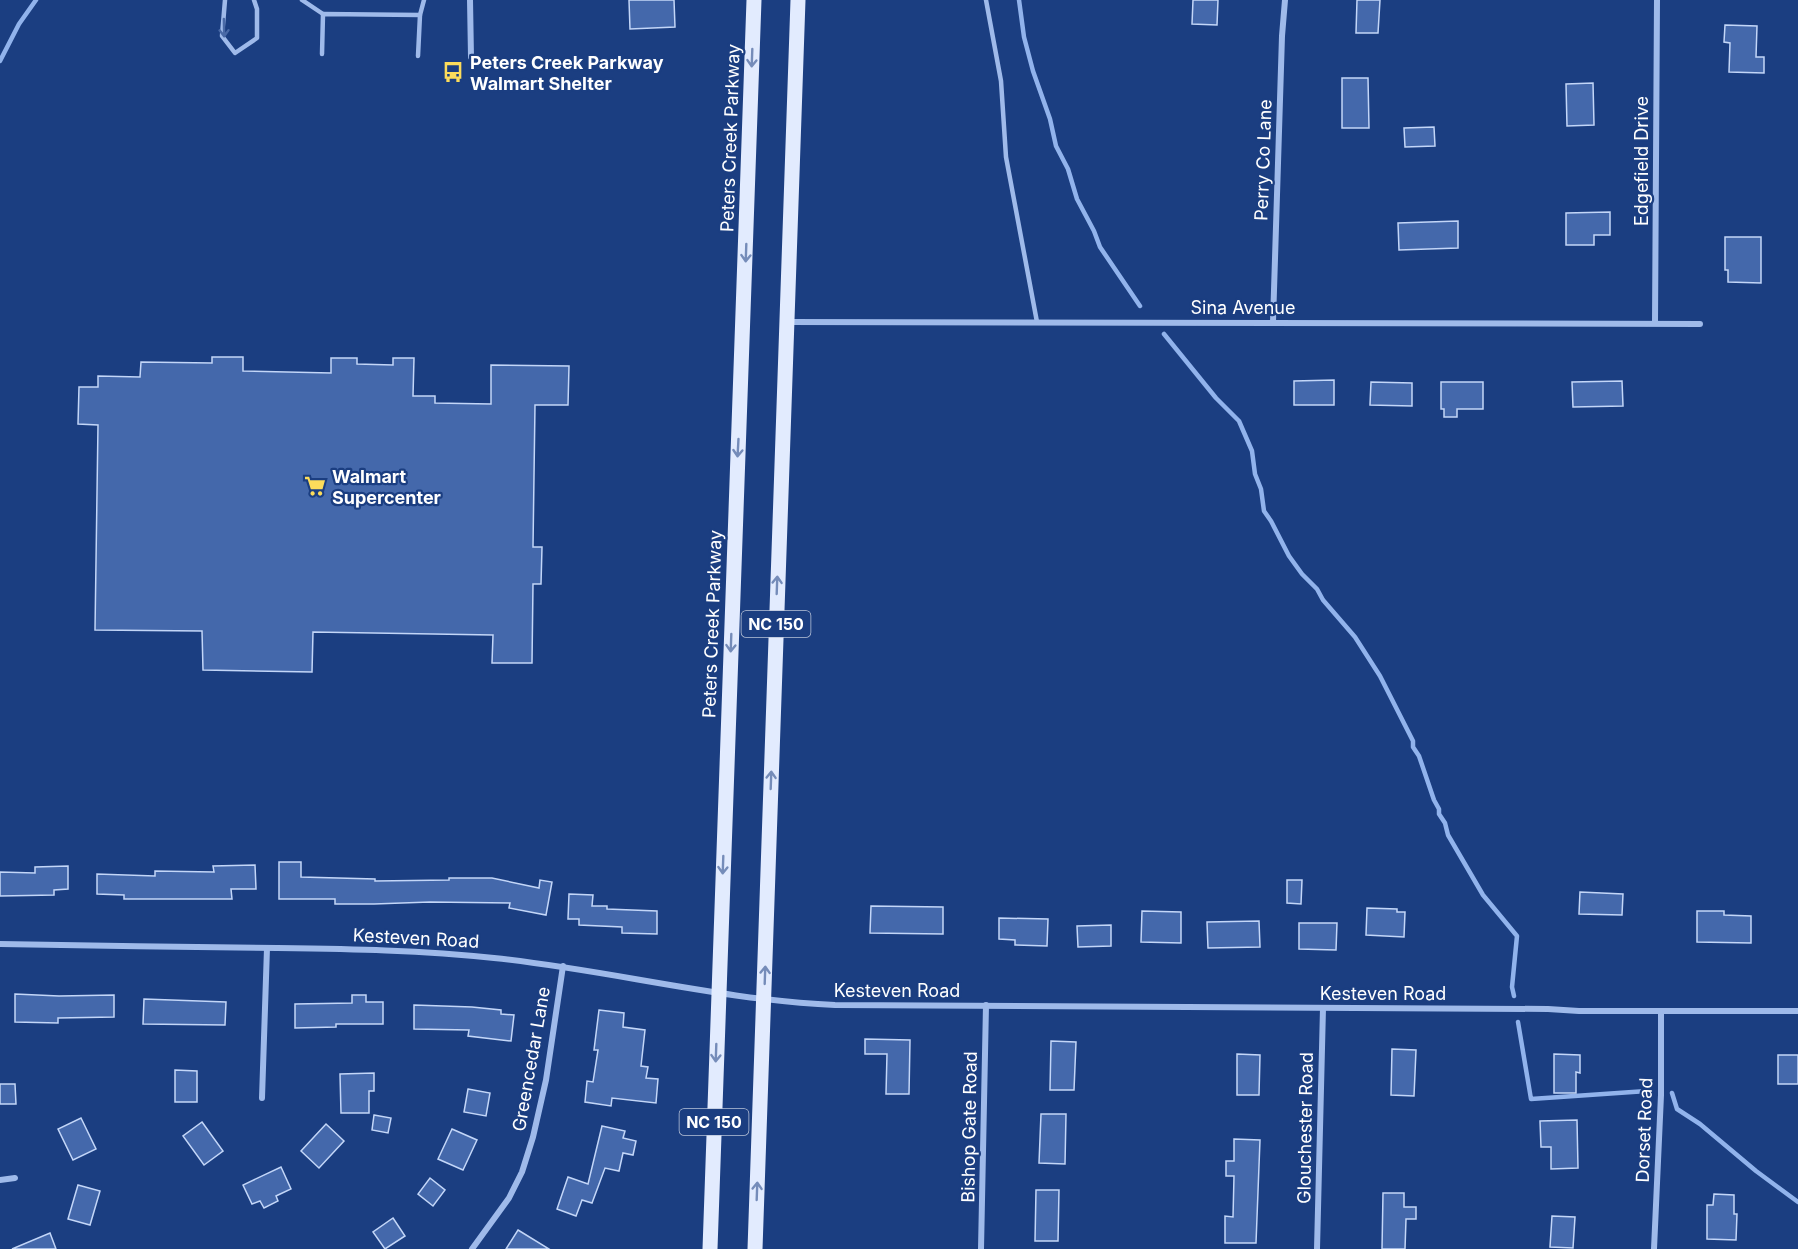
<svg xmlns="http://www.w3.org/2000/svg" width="1798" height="1249" viewBox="0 0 1798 1249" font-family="Inter,sans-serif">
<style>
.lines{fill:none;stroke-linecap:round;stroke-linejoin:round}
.stream{stroke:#91b3ec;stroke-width:4.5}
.building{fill:#4468ab;stroke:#c3d6f8;stroke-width:1.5}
.service{stroke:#9fbaea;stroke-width:4.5}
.minor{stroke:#9fbaea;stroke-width:6}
.primary{stroke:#e2ebfe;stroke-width:15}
.oneway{stroke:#4969a6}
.oneway2{stroke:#758cb9}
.labels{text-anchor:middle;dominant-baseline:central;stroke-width:4.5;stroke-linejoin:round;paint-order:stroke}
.shield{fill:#1b3e81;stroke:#bbc5d9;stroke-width:1.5}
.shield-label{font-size:16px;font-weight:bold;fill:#fff}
.poi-label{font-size:18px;font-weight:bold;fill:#fff;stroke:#1b3e81;text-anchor:start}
.street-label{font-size:18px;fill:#fff;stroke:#1b3e81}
</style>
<rect width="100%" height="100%" fill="#1b3e81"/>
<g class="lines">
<g class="stream">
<polyline points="1019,0 1024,37 1033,71 1050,119 1056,146 1068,169 1077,199 1094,231 1100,247 1140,306"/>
<polyline points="0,61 19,24 36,0"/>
<polyline points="1164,334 1216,398 1239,421 1252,451 1255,474 1261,489 1264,511 1271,521 1289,556 1302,574 1317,589 1323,600 1355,637 1380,676 1413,741 1413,747 1419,756 1434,800 1439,809 1439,814 1445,823 1448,835 1483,895 1517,936 1512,987 1514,996"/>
<polyline points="1518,1022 1531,1099 1647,1091"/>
<polyline points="1672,1093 1677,1109 1700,1124 1756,1171 1798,1202"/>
</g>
</g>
<g class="building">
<polygon points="629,0 674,0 675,27 630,29"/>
<polygon points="1193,0 1218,0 1217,25 1192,24"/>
<polygon points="1357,0 1380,0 1378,33 1356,33"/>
<polygon points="1725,25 1757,26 1756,57 1764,57 1764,73 1729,72 1730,43 1724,42"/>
<polygon points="1342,78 1368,78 1369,128 1342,128"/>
<polygon points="1593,83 1594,125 1567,126 1566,84"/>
<polygon points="1434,127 1435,146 1405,147 1404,128"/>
<polygon points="1610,212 1610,235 1594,235 1594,245 1566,245 1566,213"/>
<polygon points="1458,221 1458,248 1399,250 1398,223"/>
<polygon points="1725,237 1761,237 1761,283 1728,282 1728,270 1725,270"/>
<polygon points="212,357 243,357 243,371 331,373 331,358 357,358 357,364 393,365 393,358 414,358 413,396 435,396 435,403 491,404 491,365 569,366 568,405 535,405 533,547 542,547 541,584 533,584 532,663 492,663 493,635 313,632 312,672 203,670 202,631 95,630 98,425 78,424 79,387 98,387 98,376 140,377 141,362 212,363"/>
<polygon points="1334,380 1334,405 1294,405 1294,381"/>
<polygon points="1622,381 1623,406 1573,407 1572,382"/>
<polygon points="1371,382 1412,383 1412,406 1370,405"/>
<polygon points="1441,382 1483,382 1483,409 1457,409 1457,417 1444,417 1444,409 1441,409"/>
<polygon points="279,862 301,862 301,877 375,879 375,881 449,880 449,878 492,878 539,888 540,880 552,882 546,915 509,908 510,903 430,902 374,904 335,904 335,899 279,899"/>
<polygon points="255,865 256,889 231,889 232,899 124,899 124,895 97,894 97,874 155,876 155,871 214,872 213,866"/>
<polygon points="68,866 68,889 54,890 54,895 0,896 0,872 35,873 35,867"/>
<polygon points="1287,880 1302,880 1301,904 1287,903"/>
<polygon points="1580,892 1623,894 1622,915 1579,914"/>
<polygon points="569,894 593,895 592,906 607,906 607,909 657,911 657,934 622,933 622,927 579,925 579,919 568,919"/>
<polygon points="871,906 943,907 943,934 870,933"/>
<polygon points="1367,908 1397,909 1397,912 1405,912 1404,937 1366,935"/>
<polygon points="1142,911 1181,912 1181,943 1141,942"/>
<polygon points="1697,911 1724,911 1724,915 1751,916 1751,943 1697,942"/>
<polygon points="999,918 1048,919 1047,946 1015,945 1015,940 999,939"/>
<polygon points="1259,921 1260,947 1208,948 1207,922"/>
<polygon points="1299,923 1337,923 1336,950 1299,949"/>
<polygon points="1111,925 1111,946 1078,947 1077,926"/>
<polygon points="15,994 59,996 114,995 114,1017 58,1018 58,1023 15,1022"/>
<polygon points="352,995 366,995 366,1002 383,1002 383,1024 336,1024 336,1027 295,1028 295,1004 352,1003"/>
<polygon points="144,999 226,1002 225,1025 143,1024"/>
<polygon points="414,1005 472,1007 501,1010 501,1014 514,1015 511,1041 468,1036 469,1030 414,1029"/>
<polygon points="599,1010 624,1013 623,1027 645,1030 641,1066 648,1067 646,1078 658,1079 656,1103 612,1098 611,1106 585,1102 587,1081 593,1082 598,1050 594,1050"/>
<polygon points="865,1039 910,1040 909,1094 886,1094 887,1054 865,1054"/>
<polygon points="1051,1041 1076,1042 1074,1090 1050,1090"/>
<polygon points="1392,1049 1416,1050 1414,1096 1391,1095"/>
<polygon points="1237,1054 1260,1055 1259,1095 1237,1095"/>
<polygon points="1554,1054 1580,1055 1580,1073 1576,1072 1576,1093 1554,1093"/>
<rect x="1778" y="1055" width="20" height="29"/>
<polygon points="175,1070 197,1071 197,1102 175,1102"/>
<polygon points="374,1073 374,1091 369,1091 369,1113 341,1113 340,1074"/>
<polygon points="0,1084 15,1084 16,1104 0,1104"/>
<polygon points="468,1089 490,1093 486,1116 464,1112"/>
<polygon points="1041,1114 1066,1114 1065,1164 1039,1163"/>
<polygon points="374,1115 391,1118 388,1133 372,1130"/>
<polygon points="81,1118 96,1149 73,1160 58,1129"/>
<polygon points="1577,1120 1578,1168 1551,1169 1551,1147 1541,1147 1540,1121"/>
<polygon points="202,1122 223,1151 204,1165 183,1136"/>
<polygon points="326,1124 344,1141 319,1168 301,1151"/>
<polygon points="602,1126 625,1131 623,1138 636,1141 633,1155 623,1153 619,1171 605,1168 592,1203 582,1200 576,1216 557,1209 568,1177 588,1184"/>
<polygon points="452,1129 477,1140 463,1170 438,1159"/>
<polygon points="1234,1139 1260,1140 1256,1243 1225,1243 1225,1216 1233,1217 1234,1176 1226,1176 1226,1161 1234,1161"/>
<polygon points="281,1167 291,1189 276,1196 278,1201 264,1208 260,1201 252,1204 243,1185"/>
<polygon points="430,1178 445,1190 433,1206 418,1194"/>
<polygon points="78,1185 100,1191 90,1225 68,1219"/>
<polygon points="1036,1190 1059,1190 1058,1241 1035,1241"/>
<polygon points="1383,1193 1404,1193 1404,1207 1416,1207 1416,1219 1406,1219 1405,1249 1382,1249"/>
<polygon points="1714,1194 1734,1195 1734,1214 1737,1214 1736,1240 1707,1239 1707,1205 1713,1205"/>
<polygon points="1552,1216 1575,1217 1573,1248 1550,1247"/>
<polygon points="393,1218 405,1236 385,1249 373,1232"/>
<polygon points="518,1230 549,1249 506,1249"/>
<polygon points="50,1233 56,1249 12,1249"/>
</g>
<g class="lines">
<g class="service">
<polyline points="225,0 222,36 235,53 257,38 257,9 254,0"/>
<polyline points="302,0 323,14"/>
<polyline points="986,0 1001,81 1006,157 1037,322"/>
<polyline points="420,15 424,0"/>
<polyline points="322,54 323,14 420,15 418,56"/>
</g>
<g class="minor">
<polyline points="470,0 471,57"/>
<polyline points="789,322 1700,324"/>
<polyline points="1273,322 1282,36 1285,0"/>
<polyline points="1655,323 1657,0"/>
<path d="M0 944C92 946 185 947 277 948 349 949 422 950 494 958 609 970 720 1000 835 1005L1548 1009 1579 1011H1798"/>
<polyline points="262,1098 267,948"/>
<polyline points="0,1180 15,1178"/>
<polyline points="472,1249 509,1198 522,1172 533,1137 546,1080 563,966"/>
<polyline points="981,1249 986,1005"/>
<polyline points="1317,1249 1323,1008"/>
<polyline points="1654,1249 1661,1095 1661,1012"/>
</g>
<g class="primary">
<path d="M710 1249C723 833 741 416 754 0"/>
<polyline points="755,1249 798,0"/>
</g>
</g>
<defs><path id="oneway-shaft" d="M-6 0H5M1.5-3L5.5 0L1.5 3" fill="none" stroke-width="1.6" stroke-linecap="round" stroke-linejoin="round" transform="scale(1.5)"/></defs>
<use class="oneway" href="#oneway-shaft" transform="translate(224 28) rotate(89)"/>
<g class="oneway2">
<use href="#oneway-shaft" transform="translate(752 58) rotate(92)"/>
<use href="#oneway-shaft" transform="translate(746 253) rotate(92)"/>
<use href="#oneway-shaft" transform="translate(738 448) rotate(93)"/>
<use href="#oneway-shaft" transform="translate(777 585) rotate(-88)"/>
<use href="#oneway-shaft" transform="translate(731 643) rotate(92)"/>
<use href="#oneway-shaft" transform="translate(771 780) rotate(-88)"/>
<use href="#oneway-shaft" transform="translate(723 865) rotate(92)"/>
<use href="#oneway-shaft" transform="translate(765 975) rotate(-88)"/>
<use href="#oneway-shaft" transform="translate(716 1053) rotate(92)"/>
<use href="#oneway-shaft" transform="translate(757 1191) rotate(-88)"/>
</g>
<defs>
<symbol id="bus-bare" viewBox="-9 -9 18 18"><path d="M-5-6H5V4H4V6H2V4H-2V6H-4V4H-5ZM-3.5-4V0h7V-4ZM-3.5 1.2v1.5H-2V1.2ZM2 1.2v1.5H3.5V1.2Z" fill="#fcdc5b" stroke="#1b3e81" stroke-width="2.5" paint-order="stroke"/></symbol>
<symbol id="supermarket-bare" viewBox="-9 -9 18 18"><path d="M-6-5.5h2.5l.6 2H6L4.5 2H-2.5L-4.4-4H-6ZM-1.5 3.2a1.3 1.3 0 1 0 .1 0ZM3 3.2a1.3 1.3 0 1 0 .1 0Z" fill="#fcdc5b" stroke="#1b3e81" stroke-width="2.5" paint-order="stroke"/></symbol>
</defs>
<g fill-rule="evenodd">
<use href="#bus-bare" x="438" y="57" width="30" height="30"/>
<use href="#supermarket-bare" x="300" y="471" width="30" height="30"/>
</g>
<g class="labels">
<g class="shield">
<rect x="741.5" y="611" width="69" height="26" rx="4.5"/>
<rect x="679.5" y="1109" width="69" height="26" rx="4.5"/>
</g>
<g class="shield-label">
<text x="776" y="624">NC 150</text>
<text x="714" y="1122">NC 150</text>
</g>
<g class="poi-label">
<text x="470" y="62">Peters Creek Parkway<tspan x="470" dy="21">Walmart Shelter</tspan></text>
<text x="332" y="476">Walmart<tspan x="332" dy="21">Supercenter</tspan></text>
</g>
<g class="street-label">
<text transform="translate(730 138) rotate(-88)">Peters Creek Parkway</text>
<text transform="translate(1263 160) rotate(-88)">Perry Co Lane</text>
<text transform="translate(1641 161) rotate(-90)">Edgefield Drive</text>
<text x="1243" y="307">Sina Avenue</text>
<text transform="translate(712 624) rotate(-88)">Peters Creek Parkway</text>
<text transform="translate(416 938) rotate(3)">Kesteven Road</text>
<text x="897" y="990">Kesteven Road</text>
<text x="1383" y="993">Kesteven Road</text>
<text transform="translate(531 1059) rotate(-80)">Greencedar Lane</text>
<text transform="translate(969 1127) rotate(-89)">Bishop Gate Road</text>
<text transform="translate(1305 1128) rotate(-89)">Glouchester Road</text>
<text transform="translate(1644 1130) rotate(-88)">Dorset Road</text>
</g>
</g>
</svg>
